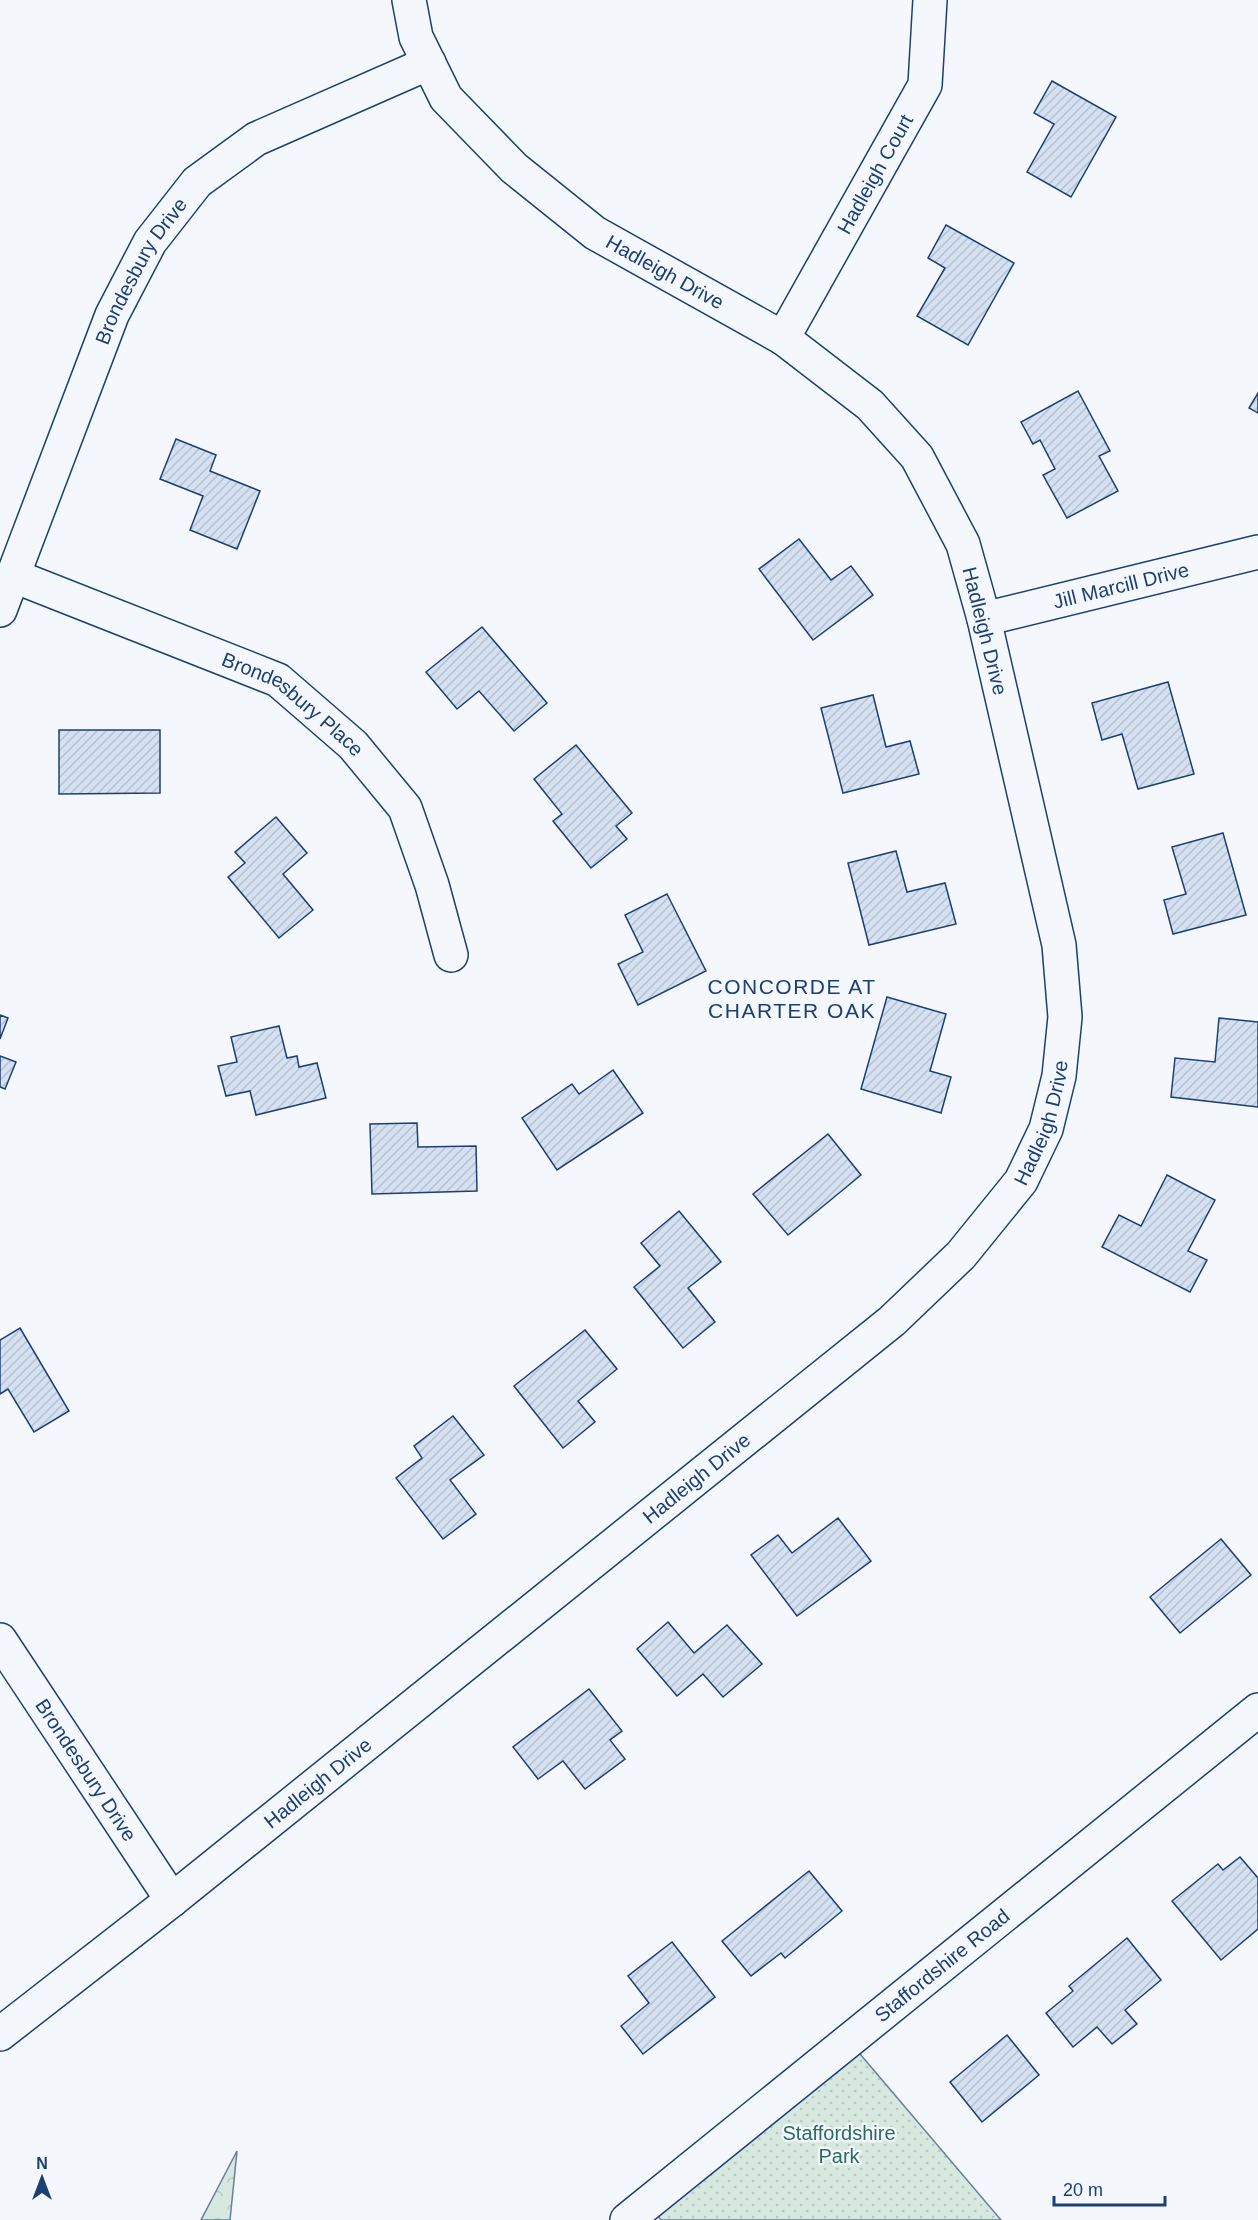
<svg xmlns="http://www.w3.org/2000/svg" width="1258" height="2220" viewBox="0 0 1258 2220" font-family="Helvetica,sans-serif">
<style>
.green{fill:url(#green-dots);stroke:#687fa3;stroke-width:1.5}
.forest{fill:url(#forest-crowns);stroke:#687fa3;stroke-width:1.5}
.building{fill:url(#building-hatch);stroke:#1d3f73;stroke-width:1.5}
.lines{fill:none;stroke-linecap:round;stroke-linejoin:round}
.minor-casing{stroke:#1d3f73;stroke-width:36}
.minor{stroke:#f4f7fb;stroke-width:33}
.labels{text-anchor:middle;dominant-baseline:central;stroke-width:4.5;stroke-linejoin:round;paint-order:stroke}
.street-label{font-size:20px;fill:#1d3f73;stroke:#f4f7fb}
.park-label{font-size:20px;fill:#2c6c60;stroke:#f4f7fb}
.neighbourhood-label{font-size:21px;letter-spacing:1.5px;fill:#1d3f73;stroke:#f4f7fb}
</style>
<defs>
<pattern id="green-dots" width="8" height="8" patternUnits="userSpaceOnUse" patternTransform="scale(1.5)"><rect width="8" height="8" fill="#d7e8df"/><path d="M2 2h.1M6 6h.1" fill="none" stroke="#b8c8c3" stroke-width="1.8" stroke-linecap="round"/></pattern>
<pattern id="forest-crowns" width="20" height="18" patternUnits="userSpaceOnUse" patternTransform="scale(1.5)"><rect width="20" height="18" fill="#d7e8df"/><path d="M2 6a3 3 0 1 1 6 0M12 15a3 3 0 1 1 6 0" fill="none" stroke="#b8c8c3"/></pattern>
<pattern id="building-hatch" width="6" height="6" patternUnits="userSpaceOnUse" patternTransform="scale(1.5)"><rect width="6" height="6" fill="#d5e0f0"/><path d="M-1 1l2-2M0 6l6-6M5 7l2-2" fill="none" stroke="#b6c1d1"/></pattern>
</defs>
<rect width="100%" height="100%" fill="#f4f7fb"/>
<polygon class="green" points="849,2041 1001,2220 661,2220 648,2203"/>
<polygon class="forest" points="237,2151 230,2220 201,2220"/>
<g class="building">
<polygon points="1052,81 1116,117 1071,197 1027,172 1054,124 1034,113"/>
<polygon points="946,225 1014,263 968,345 917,316 945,268 928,258"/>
<polygon points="1078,391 1110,451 1099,456 1118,491 1067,518 1043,475 1055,469 1040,440 1033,444 1021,422"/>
<polygon points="1258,393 1258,413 1249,408"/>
<polygon points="176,439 216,455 210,471 260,491 237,549 190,530 203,496 160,479"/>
<polygon points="799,539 831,580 851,566 873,595 813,640 759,569"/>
<polygon points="482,627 547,703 514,731 479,691 457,709 426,672"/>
<polygon points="1168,682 1194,774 1138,789 1122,734 1102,740 1092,703"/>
<polygon points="873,695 886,747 910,741 919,774 843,793 821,708"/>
<polygon points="59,730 160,730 160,793 59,794"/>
<polygon points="576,745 632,813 616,826 627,839 591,868 553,821 562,814 534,779"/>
<polygon points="276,817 307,853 283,874 313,910 279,938 228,877 245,863 235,852"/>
<polygon points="1223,833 1246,915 1173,934 1164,900 1186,894 1172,847"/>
<polygon points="896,851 907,892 945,883 956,924 869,945 848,863"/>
<polygon points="667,894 706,971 638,1005 618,964 643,952 625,915"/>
<polygon points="887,997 946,1014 930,1071 951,1077 941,1113 861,1089"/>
<polygon points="0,1015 8,1018 0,1039"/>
<polygon points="1219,1018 1258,1022 1258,1107 1171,1097 1175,1058 1215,1062"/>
<polygon points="279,1026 287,1058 297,1056 299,1067 317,1063 326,1098 256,1115 250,1091 226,1096 218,1066 237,1062 231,1037"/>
<polygon points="0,1056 16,1062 5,1089 0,1087"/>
<polygon points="613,1070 643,1113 557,1170 522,1118 572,1084 579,1094"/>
<polygon points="417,1123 418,1147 476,1146 477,1191 372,1194 370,1124"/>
<polygon points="828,1134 861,1175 788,1235 753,1194"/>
<polygon points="1167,1175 1215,1200 1188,1251 1207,1260 1190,1292 1102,1247 1119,1215 1141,1226"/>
<polygon points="679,1211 721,1262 688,1288 715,1322 683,1348 634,1287 660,1266 641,1243"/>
<polygon points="20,1328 69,1411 34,1432 8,1389 0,1394 0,1340"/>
<polygon points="585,1330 617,1369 578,1401 595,1422 563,1448 514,1386"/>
<polygon points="453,1416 484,1455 450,1480 476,1514 443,1539 396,1478 422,1458 414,1446"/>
<polygon points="838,1518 871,1561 797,1616 751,1555 778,1535 792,1553"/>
<polygon points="1221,1539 1251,1575 1180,1633 1150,1597"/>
<polygon points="668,1622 694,1653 727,1625 762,1664 723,1697 703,1674 677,1696 637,1649"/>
<polygon points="589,1689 622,1731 610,1740 625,1759 585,1789 563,1761 538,1779 513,1747"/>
<polygon points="1240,1857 1258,1878 1258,1929 1221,1960 1172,1901 1218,1864 1223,1870"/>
<polygon points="809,1871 842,1911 785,1958 781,1953 751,1976 722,1941"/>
<polygon points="1127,1938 1161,1980 1125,2010 1137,2024 1112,2044 1097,2027 1073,2047 1046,2013 1073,1991 1069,1986"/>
<polygon points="672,1942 715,1997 643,2054 621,2026 649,2003 628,1976"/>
<polygon points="1007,2035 1039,2075 982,2122 950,2082"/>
</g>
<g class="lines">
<defs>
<g id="minor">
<path id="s1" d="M783 338 925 85 930 0"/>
<path id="s2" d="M14 576 278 680 353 745 405 808 432 885 451 955"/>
<path id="s3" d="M0 610 112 315 150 242 197 182 256 139 429 63"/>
<path id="s4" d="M984 619 1258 552"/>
<path id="s5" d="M0 1640 172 1900"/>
<path id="s6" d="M0 2034 172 1900 892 1321 961 1255 1021 1181 1046 1129 1059 1076 1065 1017 1059 945 984 619 963 544 917 457 870 405 783 338 595 233 514 168 446 98 416 37 409 0"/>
<path id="s7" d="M627 2220 1258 1710"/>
</g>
</defs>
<use href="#minor" class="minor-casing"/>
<use href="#minor" class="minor"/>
</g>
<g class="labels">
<g class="street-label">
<text stroke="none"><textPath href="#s1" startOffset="188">Hadleigh Court</textPath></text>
<text transform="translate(665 272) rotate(29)">Hadleigh Drive</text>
<text stroke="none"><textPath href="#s3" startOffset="368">Brondesbury Drive</textPath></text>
<text stroke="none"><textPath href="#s4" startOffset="141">Jill Marcill Drive</textPath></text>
<text transform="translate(985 631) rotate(76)">Hadleigh Drive</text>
<text stroke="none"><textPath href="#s2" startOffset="309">Brondesbury Place</textPath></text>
<text stroke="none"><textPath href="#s6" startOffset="1395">Hadleigh Drive</textPath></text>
<text stroke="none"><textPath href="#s6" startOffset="891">Hadleigh Drive</textPath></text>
<text stroke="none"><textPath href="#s5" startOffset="156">Brondesbury Drive</textPath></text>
<text stroke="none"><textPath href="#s6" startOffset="405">Hadleigh Drive</textPath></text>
<text stroke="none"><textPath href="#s7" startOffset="405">Staffordshire Road</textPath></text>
</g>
<g class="park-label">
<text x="839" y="2133">Staffordshire<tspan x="839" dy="23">Park</tspan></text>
</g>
<g class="neighbourhood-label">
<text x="792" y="986">CONCORDE AT<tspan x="792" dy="24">CHARTER OAK</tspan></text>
</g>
</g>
<g transform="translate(42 2178)" stroke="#f4f7fb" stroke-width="4.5" paint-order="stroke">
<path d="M0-4.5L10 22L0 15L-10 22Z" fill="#1d3f73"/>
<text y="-9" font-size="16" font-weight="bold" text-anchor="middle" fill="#1d3f73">N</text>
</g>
<path d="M1054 2196v9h111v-9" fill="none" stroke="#1d3f73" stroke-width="3"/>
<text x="1063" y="2196" font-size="18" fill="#1d3f73" stroke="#f4f7fb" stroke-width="4.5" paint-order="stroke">20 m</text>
</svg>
